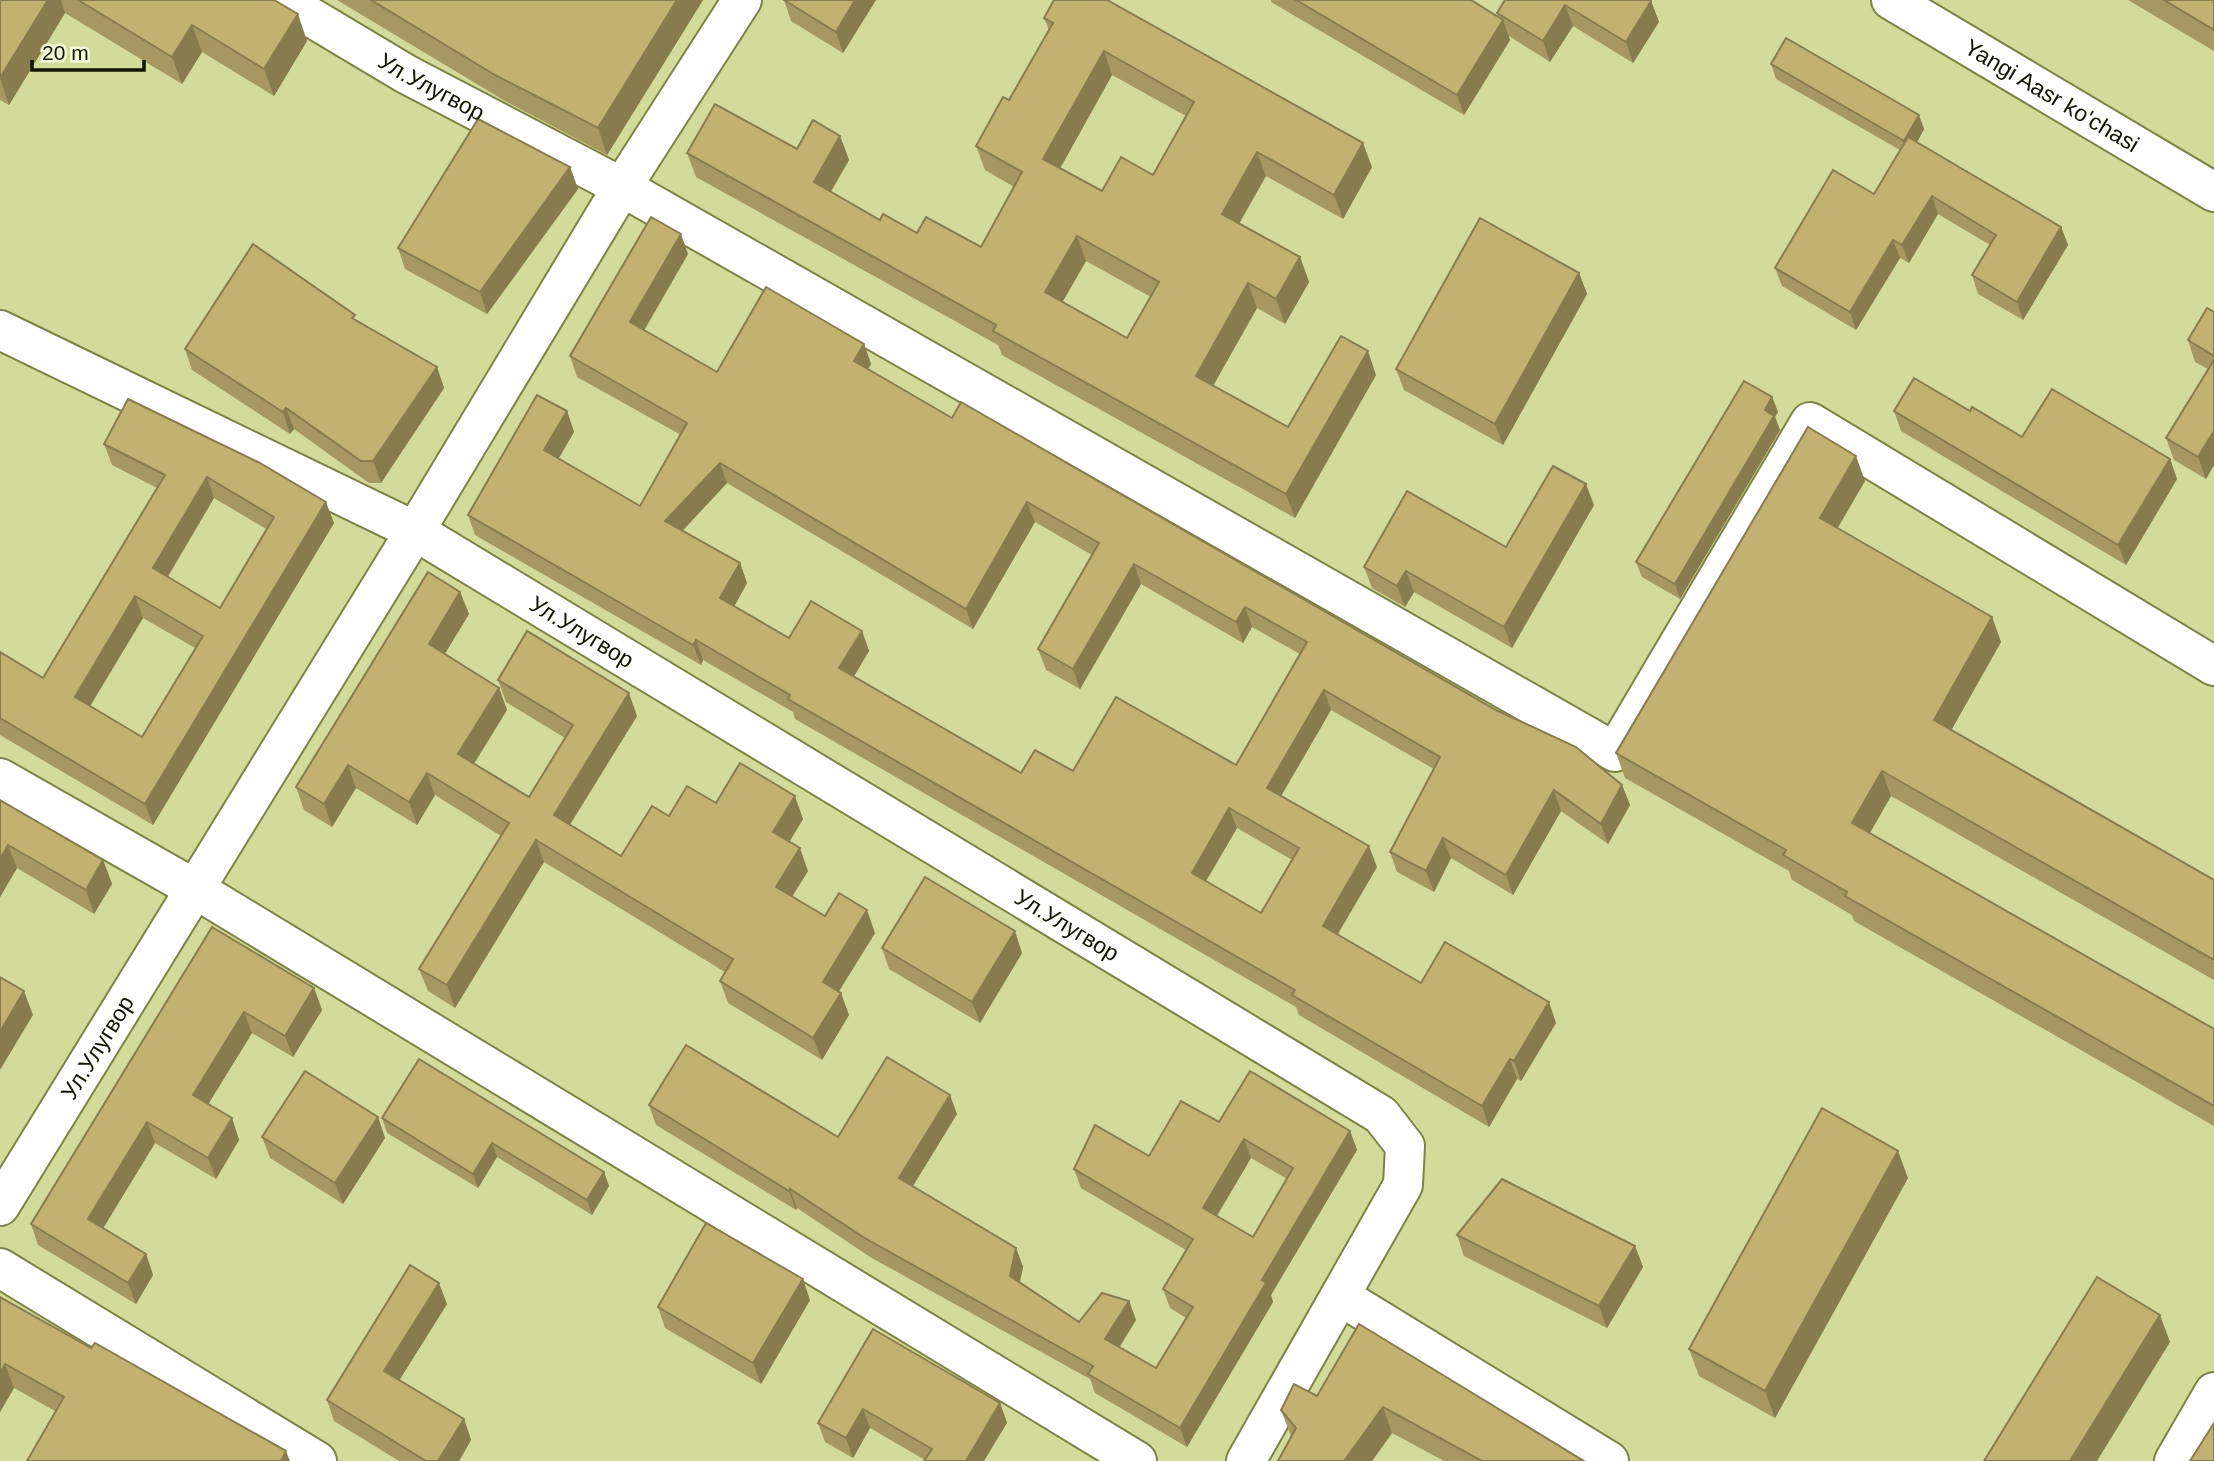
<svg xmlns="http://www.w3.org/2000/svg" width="2214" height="1461" viewBox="0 0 2214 1461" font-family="Arial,sans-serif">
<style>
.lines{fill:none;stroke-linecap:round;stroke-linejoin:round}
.minor-casing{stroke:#7c8345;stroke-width:42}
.major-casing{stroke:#7c8345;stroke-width:42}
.minor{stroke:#fff;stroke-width:38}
.major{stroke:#fff;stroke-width:38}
.wall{fill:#a79861;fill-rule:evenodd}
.shaded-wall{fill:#887c4f}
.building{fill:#c2b171;stroke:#887c4f;stroke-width:2;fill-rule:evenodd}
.labels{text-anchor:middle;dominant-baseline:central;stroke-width:5;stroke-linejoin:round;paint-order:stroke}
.street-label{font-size:23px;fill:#111400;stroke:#f4f9d9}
</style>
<rect width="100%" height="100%" fill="#d2db9a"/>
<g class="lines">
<defs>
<g id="minor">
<path id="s1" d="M282 0 406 74 622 187 1615 752 1810 422 2214 666"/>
<path id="s2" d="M0 330 415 531 1381 1115 1405 1146 1403 1185 1246 1461"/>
<polyline points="0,778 195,889 1137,1461"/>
<path id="s3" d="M0 1206 415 531 622 187 742 0"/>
<polyline points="0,1268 317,1461"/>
<polyline points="1340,1296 1609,1461"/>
<polyline points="2174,1461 2214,1392"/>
</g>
<g id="major">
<path id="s4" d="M1891 0 2214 192"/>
</g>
</defs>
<use href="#minor" class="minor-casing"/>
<use href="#major" class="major-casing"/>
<use href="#minor" class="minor"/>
<use href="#major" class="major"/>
</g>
<g class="wall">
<polygon points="0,0 274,0 307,41 274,96 202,52 182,84 65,13 9,105 0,100"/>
<polygon points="337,0 703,0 607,155 505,101"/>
<polygon points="784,0 876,0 843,53 791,21"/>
<polygon points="1271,0 1471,0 1499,18 1497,13 1505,0 1651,1 1659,22 1633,63 1573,26 1550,62 1509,36 1510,40 1464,115 1271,2"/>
<polygon points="2128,0 2214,0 2214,51"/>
<path d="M1044 18 1372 167 1343 219 1266 176 1239 223 1300 257 1309 282 1285 324 1257 308 1213 386 1288 427 1376 375 1295 518 1002 355 998 345 696 177 687 153 797 149 840 136 849 160 831 192 880 220 917 233 981 247 1014 187 985 170 976 146 1009 100 1049 30ZM1112 75 1186 116 1153 175 1102 191 1060 168ZM1086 261 1151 297 1127 338 1062 302Z"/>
<polygon points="1771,64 1924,129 1917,142 2061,227 2068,245 2023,320 1978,294 1972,275 1990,245 1938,214 1909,263 1900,258 1856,330 1782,286 1775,268 1874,194 1900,150 1776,79"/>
<polygon points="570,167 578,189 487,314 405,269 398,248"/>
<path d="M688 254 644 331 717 372 864 344 871 364 868 369 952 418 1622 785 1630 805 1608 844 1561 811 1513 895 1451 858 1434 892 1397 872 1390 852 1434 769 1331 710 1281 796 1377 867 1337 934 1421 983 1556 1023 1521 1081 1517 1079 1489 1127 1299 1015 1296 1007 795 719 793 712 703 660 701 665 475 535 468 515 567 411 574 432 558 458 640 506 681 435 577 377 570 356ZM727 483 973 629 1035 522 1092 555 1038 649 1046 670 1080 689 1141 584 1243 643 1252 627 1300 654 1236 765 1021 773 854 676 869 651 862 631 789 638 734 607 747 583 740 563 683 530ZM1237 828 1292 860 1261 913 1206 881Z"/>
<polygon points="1579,273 1587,294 1503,445 1404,390 1396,369"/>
<polygon points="2214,312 2214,465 2206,479 2174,460 2166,438 2208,369 2195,362 2188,340"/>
<polygon points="356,320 437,367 444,388 381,483 369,483 294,429 290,434 192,370 185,349"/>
<polygon points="1772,397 1778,412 1775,417 1780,430 1680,599 1642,577 1636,562"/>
<polygon points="1894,411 1970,411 2022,437 2170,459 2177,479 2126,565 1901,431"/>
<path d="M104 444 258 462 334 523 153 825 0 735V652L43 678 157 488 112 465ZM214 498 266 529 220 608 168 577ZM143 618 195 648 142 737 90 706Z"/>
<polygon points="1865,481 1837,528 1992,617 2001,642 1951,730 2214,880 2214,980 1891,796 1870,833 2214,1029 2214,1126 1854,921 1852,915 1792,880 1789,871 1625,778 1616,753"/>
<polygon points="1594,505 1512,648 1414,592 1405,607 1372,588 1364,567 1506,547"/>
<polygon points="460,592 469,614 444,654 499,688 507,710 474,764 529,797 565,738 506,702 498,680 637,716 570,825 621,856 669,816 716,803 803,819 789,842 808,871 792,897 825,916 875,933 839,991 849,1015 822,1060 728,1003 720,981 725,972 544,862 455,1008 428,991 419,969 501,836 435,795 417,825 356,788 332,827 304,810 296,787"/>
<polygon points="0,800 103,860 112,884 94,914 17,868 0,897"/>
<polygon points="212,927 314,988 322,1010 293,1057 252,1033 208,1104 232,1118 239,1140 216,1179 155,1143 103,1228 146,1254 153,1275 136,1304 38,1245 31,1224"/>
<polygon points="882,948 1022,953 980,1023 889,969"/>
<polygon points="419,1059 604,1172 609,1186 592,1215 497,1157 478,1188 387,1133 382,1118"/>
<path d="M649 1105 838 1137 957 1114 913 1186 1016 1248 1023 1267 1020 1282 1079 1322 1129 1301 1136 1320 1120 1347 1156 1368 1186 1318 1170 1308 1163 1289 1186 1250 1081 1188 1074 1169 1149 1156 1219 1122 1350 1131 1357 1150 1271 1295 1273 1302 1187 1447 1095 1393 1090 1379 870 1257 797 1208 796 1210 656 1125ZM1251 1158 1287 1179 1253 1237 1217 1216Z"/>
<polygon points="378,1117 385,1138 343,1204 270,1158 262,1137"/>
<polygon points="1908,1178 1775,1418 1699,1376 1689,1349"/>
<polygon points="1457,1235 1635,1246 1643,1267 1607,1328 1464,1256"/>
<polygon points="0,1297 290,1461 55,1411 14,1388 0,1412"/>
<polygon points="810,1300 761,1384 665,1328 658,1307"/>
<polygon points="447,1304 399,1380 464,1419 471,1440 459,1461 399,1461 334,1421 327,1400"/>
<polygon points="1359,1324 1584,1461 1444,1461 1392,1433 1372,1461 1278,1461 1291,1436 1281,1410 1317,1396"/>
<polygon points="873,1329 1000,1403 1007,1423 925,1460 870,1428 853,1458 825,1442 818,1423"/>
</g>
<g class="shaded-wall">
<polygon points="48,0 61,0 65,13 9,105 0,78"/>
<polygon points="677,0 703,0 607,155 598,128"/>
<polygon points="855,0 876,0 843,53 836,32"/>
<polygon points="1651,1 1659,22 1633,63 1626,42"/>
<polygon points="1565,5 1573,26 1550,62 1543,41"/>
<polygon points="298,14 307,41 274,96 264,69"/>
<polygon points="1503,20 1510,40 1464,115 1457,95"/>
<polygon points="192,25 202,52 182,84 172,57"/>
<polygon points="1104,51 1112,75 1052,183 1043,159"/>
<polygon points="1919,115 1924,129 1910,156 1904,141"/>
<polygon points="840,136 849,160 822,206 814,182"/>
<polygon points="1363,143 1372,167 1343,219 1334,195"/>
<polygon points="1257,152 1266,176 1231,238 1222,214"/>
<polygon points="570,167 578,189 487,314 480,292"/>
<polygon points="1932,196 1938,214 1909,263 1902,245"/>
<polygon points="2061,227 2068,245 2023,320 2017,302"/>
<polygon points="681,234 688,254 637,342 630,322"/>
<polygon points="1077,236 1086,261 1054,317 1045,292"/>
<polygon points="1893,240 1900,258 1856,330 1850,312"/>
<polygon points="1300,257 1309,282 1285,324 1276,299"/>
<polygon points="1579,273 1587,294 1503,445 1495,424"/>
<polygon points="1248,283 1257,308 1205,400 1196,376"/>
<polygon points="864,344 871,364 861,381 854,361"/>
<polygon points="1368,351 1376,375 1295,518 1286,494"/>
<polygon points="437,367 444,388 381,483 373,461"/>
<polygon points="1772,397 1778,412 1775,417 1780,430 1680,599 1675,584"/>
<polygon points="286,408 294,429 290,434 283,412"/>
<polygon points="567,411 574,432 552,470 544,450"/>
<polygon points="2214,431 2214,465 2206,479 2198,457"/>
<polygon points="1856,456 1865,481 1829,543 1820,518"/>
<polygon points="2170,459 2177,479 2126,565 2118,545"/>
<polygon points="720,463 727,483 673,541 665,521"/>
<polygon points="207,477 214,498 160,589 153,568"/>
<polygon points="1586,484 1594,505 1512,648 1504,627"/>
<polygon points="326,502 334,523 153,825 145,804"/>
<polygon points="1027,502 1035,522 973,629 966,609"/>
<polygon points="740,563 747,583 727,619 720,598"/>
<polygon points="1134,564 1141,584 1080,689 1073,669"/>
<polygon points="1406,571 1414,592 1405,607 1397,586"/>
<polygon points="460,592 469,614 437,667 429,644"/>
<polygon points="135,596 143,618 83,718 75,697"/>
<polygon points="1245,607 1252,627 1243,643 1236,622"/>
<polygon points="1992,617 2001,642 1943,745 1934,720"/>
<polygon points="862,631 869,651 847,688 839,668"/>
<polygon points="696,640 703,660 701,665 693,645"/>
<polygon points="499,688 507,710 466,776 458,754"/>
<polygon points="1324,690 1331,710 1274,808 1267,788"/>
<polygon points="629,693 637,716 562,837 554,815"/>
<polygon points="348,765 356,788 332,827 324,804"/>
<polygon points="1882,771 1891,796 1861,848 1852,823"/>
<polygon points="427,773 435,795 417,825 409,802"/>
<polygon points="1622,785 1630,805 1608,844 1601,824"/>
<polygon points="1554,790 1561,811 1513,895 1506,875"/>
<polygon points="795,796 803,819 782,854 773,832"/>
<polygon points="1229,808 1237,828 1199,893 1192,873"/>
<polygon points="1443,838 1451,858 1434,892 1426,871"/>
<polygon points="536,840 544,862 455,1008 447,985"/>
<polygon points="8,845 17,868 0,897 0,859"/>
<polygon points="1369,846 1377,867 1331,946 1323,926"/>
<polygon points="800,848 808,871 784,909 776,887"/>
<polygon points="103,860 112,884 94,914 86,890"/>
<polygon points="867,910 875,933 831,1004 823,982"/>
<polygon points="1015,931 1022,953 980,1023 972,1002"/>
<polygon points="314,988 322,1010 293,1057 285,1036"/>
<polygon points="24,991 33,1015 0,1070 0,1032"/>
<polygon points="841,993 849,1015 822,1060 813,1038"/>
<polygon points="1549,1002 1556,1023 1521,1081 1514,1061"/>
<polygon points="244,1012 252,1033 201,1116 193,1095"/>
<polygon points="1510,1059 1517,1079 1489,1127 1482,1106"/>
<polygon points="950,1095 957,1114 906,1197 899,1178"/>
<polygon points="378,1117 385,1138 343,1204 335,1183"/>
<polygon points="232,1118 239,1140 216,1179 208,1158"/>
<polygon points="147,1122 155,1143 96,1240 88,1219"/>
<polygon points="1350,1131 1357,1150 1271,1295 1273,1302 1187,1447 1180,1428 1262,1280"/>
<polygon points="1244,1139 1251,1158 1210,1227 1203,1208"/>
<polygon points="492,1143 497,1157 478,1188 473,1174"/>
<polygon points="1898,1151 1908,1178 1775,1418 1765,1391"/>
<polygon points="604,1172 609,1186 592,1215 587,1200"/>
<polygon points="790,1189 797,1208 796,1210 789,1191"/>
<polygon points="1635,1246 1643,1267 1607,1328 1599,1306"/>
<polygon points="1016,1248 1023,1267 1017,1295 1010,1276"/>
<polygon points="146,1254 153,1275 136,1304 128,1283"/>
<polygon points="803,1279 810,1300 761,1384 753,1363"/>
<polygon points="439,1283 447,1304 392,1392 384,1371"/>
<polygon points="1129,1301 1136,1320 1112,1358 1105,1339"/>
<polygon points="2160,1315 2170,1342 2097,1461 2070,1461"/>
<polygon points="5,1364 14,1388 0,1412 0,1373"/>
<polygon points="1000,1403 1007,1423 984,1461 966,1461"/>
<polygon points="1383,1407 1392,1433 1372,1461 1344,1461"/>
<polygon points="863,1409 870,1428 853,1458 846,1438"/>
<polygon points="464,1419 471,1440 459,1461 438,1461"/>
<polygon points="286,1451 290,1461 281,1461"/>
</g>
<g class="building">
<polygon points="0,0 48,0 0,78"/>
<polygon points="78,0 274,0 298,14 264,69 192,25 172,57"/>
<polygon points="371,0 677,0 598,128 495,75"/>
<polygon points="784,0 855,0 836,32"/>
<path d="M1054 0H1107L1363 143 1334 195 1257 152 1222 214 1300 257 1276 299 1248 283 1196 376 1288 427 1341 336 1368 351 1286 494 993 331 996 325 687 153 715 104 797 149 813 120 840 136 814 182 880 220 883 214 917 233 926 217 981 247 1022 172 976 146 1003 97 1009 100 1053 23 1044 18ZM1104 51 1194 102 1153 175 1121 157 1102 191 1043 159ZM1077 236 1159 282 1127 338 1045 292Z"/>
<polygon points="1296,0 1471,0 1503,20 1457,95"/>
<polygon points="1505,0 1650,0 1651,1 1626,42 1565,5 1543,41 1497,13"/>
<polygon points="2164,0 2214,0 2214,30"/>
<polygon points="1786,38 1919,115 1904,141 1771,64"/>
<polygon points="478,119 570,167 480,292 398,248"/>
<polygon points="1908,137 2061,227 2017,302 1972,275 1996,235 1932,196 1902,245 1893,240 1850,312 1775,268 1833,170 1874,194"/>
<path d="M651 217 681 234 630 322 717 372 766 287 864 344 854 361 952 418 961 402 1496 710 1576 747 1622 785 1601 824 1554 790 1506 875 1443 838 1426 871 1390 852 1440 757 1324 690 1267 788 1369 846 1323 926 1421 983 1445 942 1549 1002 1514 1061 1510 1059 1482 1106 1292 995 1295 990 788 699 790 695 696 640 693 645 468 515 537 395 567 411 544 450 640 506 687 423 570 356ZM720 463 966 609 1027 502 1099 543 1038 649 1073 669 1134 564 1236 622 1245 607 1307 642 1236 765 1116 697 1073 771 1035 750 1021 773 839 668 862 631 811 601 789 638 720 598 740 563 665 521ZM1229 808 1299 848 1261 913 1192 873Z"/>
<polygon points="1480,218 1579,273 1495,424 1396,369"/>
<polygon points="253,244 355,315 352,318 437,367 373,461 361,461 286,408 283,412 185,349"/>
<polygon points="2207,308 2214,312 2214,356 2188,340"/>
<polygon points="2214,360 2214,431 2198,457 2166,438"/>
<polygon points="1914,378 1970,411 1972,407 2022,437 2052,389 2170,459 2118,545 1894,411"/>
<polygon points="1744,381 1772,397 1765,410 1774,416 1675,584 1636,562"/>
<path d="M128 399 258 462 326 502 145 804 0 718V652L43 678 165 475 104 444ZM207 477 274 517 220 608 153 568ZM135 596 203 636 142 737 75 697Z"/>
<polygon points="1808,427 1856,456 1820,518 1992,617 1934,720 2214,880 2214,960 1882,771 1852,823 2214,1029 2214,1106 1845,896 1847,892 1783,855 1786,850 1616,753"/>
<polygon points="1553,466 1586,484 1504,627 1406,571 1397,586 1364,567 1407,491 1506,547"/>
<polygon points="428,572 460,592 429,644 499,688 458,754 529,797 573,725 498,680 527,631 629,693 554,815 621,856 652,806 669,816 687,786 716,803 740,763 795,796 773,832 800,848 776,887 825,916 839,893 867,910 823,982 841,993 813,1038 720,981 733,959 536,840 447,985 419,969 509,823 427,773 409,802 348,765 324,804 296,787"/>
<polygon points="0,800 103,860 86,890 8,845 0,859"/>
<polygon points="925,877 1015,931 972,1002 882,948"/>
<polygon points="212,927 314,988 285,1036 244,1012 193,1095 232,1118 208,1158 147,1122 88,1219 146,1254 128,1283 31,1224"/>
<polygon points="0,977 24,991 0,1032"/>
<path d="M686 1045 838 1137 887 1057 950 1095 899 1178 1016 1248 1010 1276 1079 1322 1102 1293 1129 1301 1105 1339 1156 1368 1193 1307 1163 1289 1193 1239 1074 1169 1095 1125 1149 1156 1181 1101 1219 1122 1250 1071 1350 1131 1262 1280 1266 1283 1180 1428 1088 1374 1093 1366 863 1237 790 1189 789 1191 649 1105ZM1244 1139 1293 1168 1253 1237 1203 1208Z"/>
<polygon points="419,1059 604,1172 587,1200 492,1143 473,1174 382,1118"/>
<polygon points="305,1071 378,1117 335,1183 262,1137"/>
<polygon points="1822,1108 1898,1151 1765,1391 1689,1349"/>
<polygon points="1502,1179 1635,1246 1599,1306 1457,1235"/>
<polygon points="706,1223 803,1279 753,1363 658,1307"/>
<polygon points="410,1265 439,1283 384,1371 464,1419 438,1461 426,1461 327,1400"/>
<polygon points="2097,1277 2160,1315 2070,1461 1984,1461"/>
<polygon points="0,1297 91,1348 95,1343 286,1451 281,1461 27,1461 64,1397 5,1364 0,1373"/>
<polygon points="1359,1324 1584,1461 1482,1461 1383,1407 1344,1461 1278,1461 1296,1428 1281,1410 1294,1384 1317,1396"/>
<polygon points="873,1329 1000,1403 966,1461 924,1461 932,1449 863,1409 846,1438 818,1423"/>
<polygon points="2214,1423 2214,1461 2190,1461"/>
</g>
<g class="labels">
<g class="street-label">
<text stroke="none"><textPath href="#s1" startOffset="173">Ул.Улугвор</textPath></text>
<text stroke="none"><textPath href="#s4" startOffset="187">Yangi Aasr ko'chasi</textPath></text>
<text stroke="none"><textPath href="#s2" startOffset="656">Ул.Улугвор</textPath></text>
<text stroke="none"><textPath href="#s2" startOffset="1223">Ул.Улугвор</textPath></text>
<text stroke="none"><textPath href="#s3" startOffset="186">Ул.Улугвор</textPath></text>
</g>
</g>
<path d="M32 60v10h112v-10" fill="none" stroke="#111400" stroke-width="3.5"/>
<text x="42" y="60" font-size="21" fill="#111400" stroke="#f4f9d9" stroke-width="5" paint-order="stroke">20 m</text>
</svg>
